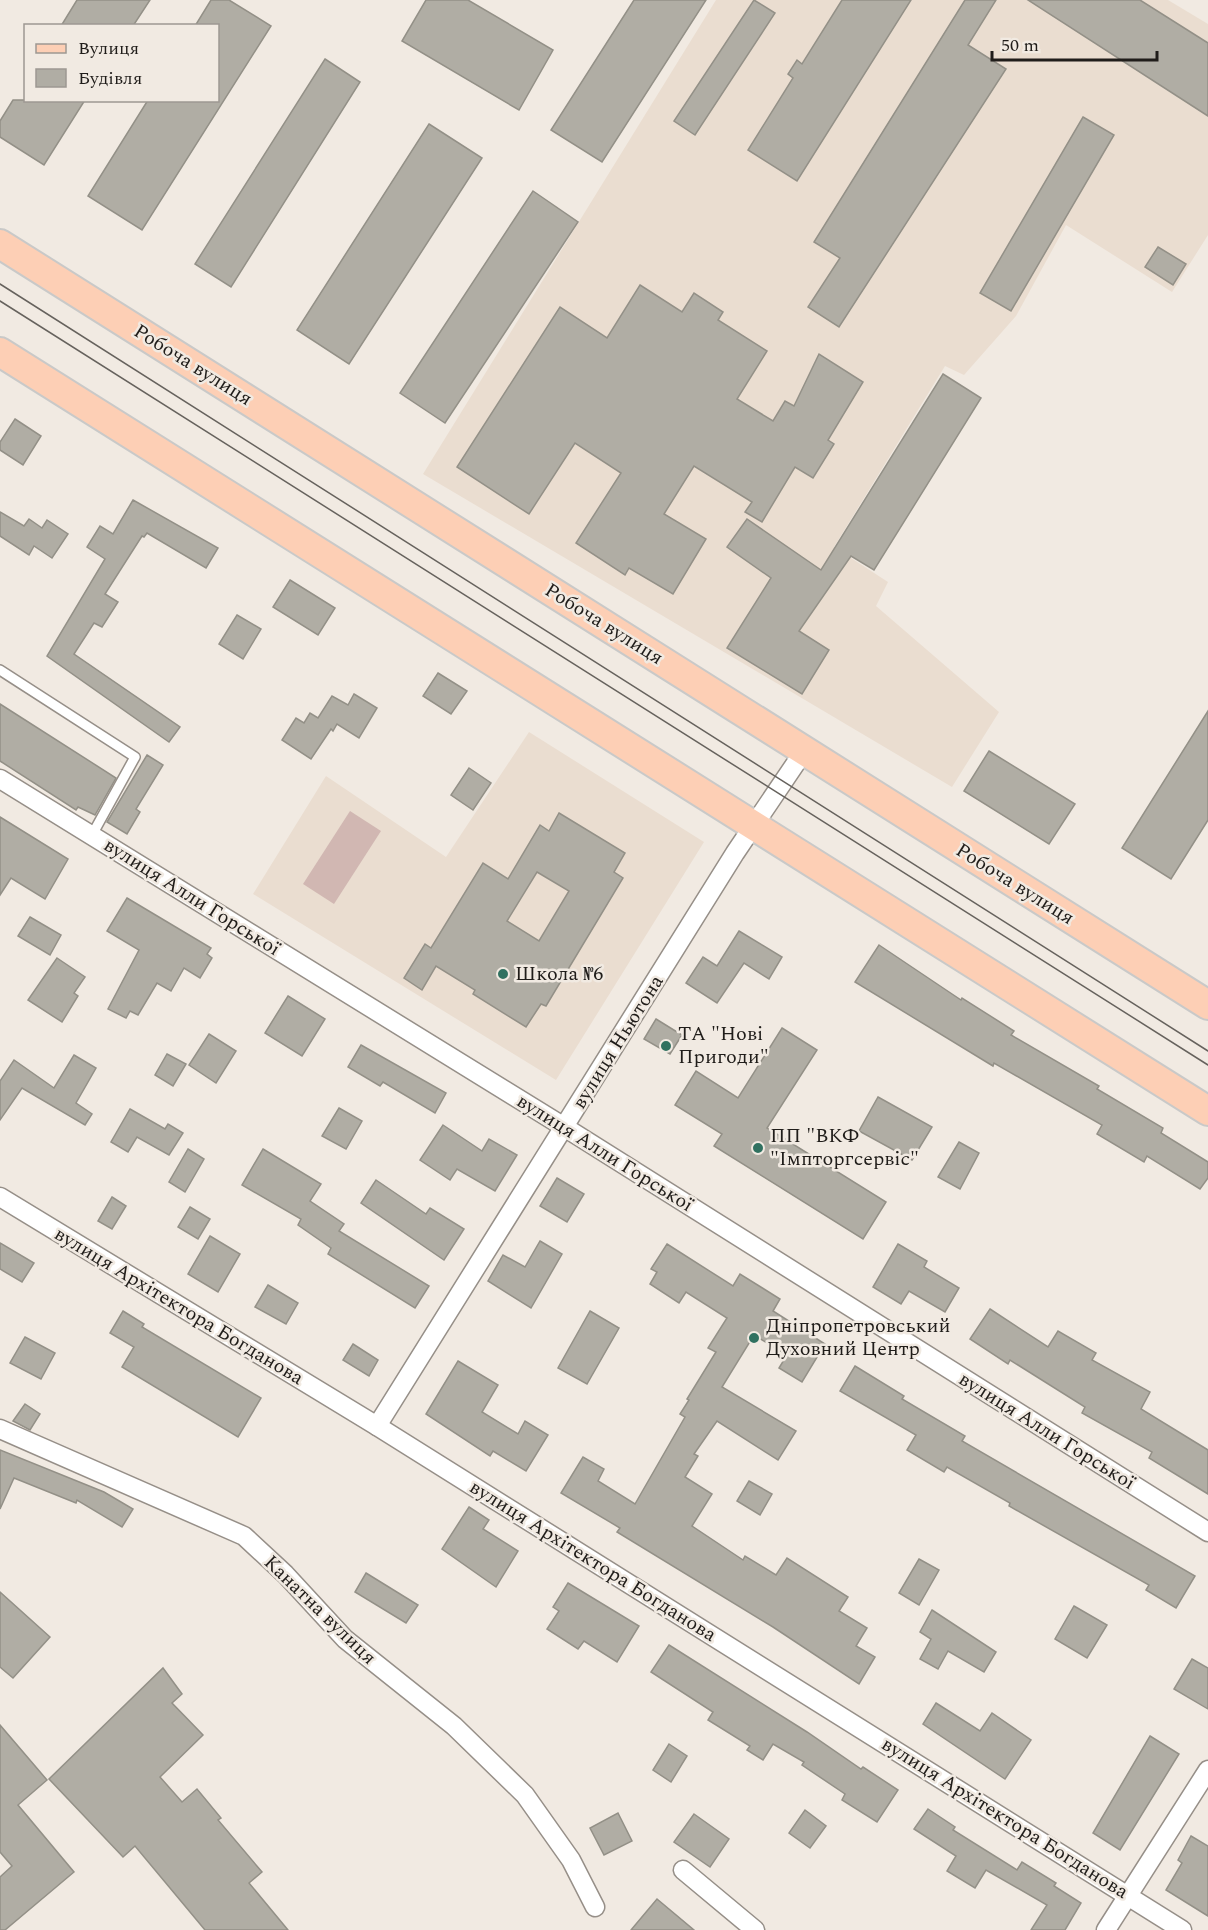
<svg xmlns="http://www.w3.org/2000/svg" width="1208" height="1930" viewBox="0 0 1208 1930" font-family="Spectral,serif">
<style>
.built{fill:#eaddd0}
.green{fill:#d1b7b2}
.building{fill:#b0ada4;stroke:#939087;stroke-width:1.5;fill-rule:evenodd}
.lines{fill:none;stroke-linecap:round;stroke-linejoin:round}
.lane-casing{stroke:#968f88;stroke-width:12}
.street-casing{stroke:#968f88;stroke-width:21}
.primary-casing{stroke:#c9c9c8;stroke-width:32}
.lane{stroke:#fff;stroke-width:9}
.street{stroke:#fff;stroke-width:18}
.primary{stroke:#fdcfb5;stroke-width:28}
.tram{stroke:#66625d;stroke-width:1.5}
.poi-dot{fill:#307160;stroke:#f1eae2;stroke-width:2}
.labels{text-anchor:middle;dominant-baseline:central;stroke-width:5;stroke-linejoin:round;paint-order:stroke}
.street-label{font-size:20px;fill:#201d1a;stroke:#f1eae2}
.poi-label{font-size:20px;fill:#201d1a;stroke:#f1eae2;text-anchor:start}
</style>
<rect width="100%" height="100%" fill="#f1eae2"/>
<g class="built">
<polygon points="716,0 1168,0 1208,24 1208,235 1172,292 1066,225 1016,316 964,375 945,366 834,547 888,582 876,606 999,712 952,787 423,474"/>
<polygon points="529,732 704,842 556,1080 253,894 326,776 446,857"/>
</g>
<polygon class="green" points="350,811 381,831 334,904 303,884"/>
<g class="building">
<polygon points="77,0 150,0 133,26 61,26"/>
<polygon points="211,0 229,0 271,26 142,230 88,196 148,100 218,100 218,26 195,26"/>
<polygon points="426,0 468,0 553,50 519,110 402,41"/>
<polygon points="634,0 706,0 602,162 551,130"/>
<polygon points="754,0 775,13 695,135 674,121"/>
<polygon points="842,0 911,0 797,181 748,150 793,78 788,74 797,60 802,64"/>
<polygon points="965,0 996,0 968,45 1006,69 839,327 808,307 840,258 814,242"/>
<polygon points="1028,0 1140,0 1208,43 1208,116"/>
<polygon points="325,59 360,82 231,287 195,264"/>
<polygon points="13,100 85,100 44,165 0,137 0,121"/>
<polygon points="1083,117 1114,135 1011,311 980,293"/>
<polygon points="429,124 482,158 349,364 297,330"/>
<polygon points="533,191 578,222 445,423 400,393"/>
<polygon points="1158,247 1186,264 1173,285 1145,267"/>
<polygon points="640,285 682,312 694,293 723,312 718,320 767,351 737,399 773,421 785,401 794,406 819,354 863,382 828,440 834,444 813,478 795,467 762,522 745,512 752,502 694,466 664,514 706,539 673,594 629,568 625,575 576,543 621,473 575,443 529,514 457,467 560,307 607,338"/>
<polygon points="943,374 981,398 874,570 851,556 799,631 829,650 802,694 727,648 771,578 727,547 747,519 821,570"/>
<polygon points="15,419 41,436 23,465 0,450 0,442"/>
<polygon points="133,500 218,548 206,568 147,533 144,537 142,536 105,594 118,602 102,627 94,623 74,654 180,727 169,742 47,656 105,559 87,547 100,526 113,534"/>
<polygon points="0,512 24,526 29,519 42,528 47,520 68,534 52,558 34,546 29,555 0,536"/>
<polygon points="290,580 335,608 318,635 273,607"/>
<polygon points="237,615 261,629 243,659 219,644"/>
<polygon points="438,673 467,691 451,714 423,696"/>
<polygon points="354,694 377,708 359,738 337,724 333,731 331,729 311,759 282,740 296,718 304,723 310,713 318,718 332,696 348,705"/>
<polygon points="0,704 116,778 95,815 78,807 76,810 0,761"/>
<polygon points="1208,711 1208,820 1171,879 1122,848"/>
<polygon points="989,751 1075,804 1049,844 964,791"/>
<polygon points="147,755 163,765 136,809 140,812 127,834 107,822"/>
<polygon points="469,768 491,783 473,810 451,795"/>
<path d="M559 813 625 853 614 872 623 878 546 1006 541 1004 526 1027 473 994 475 990 436 966 422 990 404 978 425 944 431 948 483 863 508 879 540 825 549 831ZM537 872 569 891 539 941 507 921Z"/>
<polygon points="0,817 68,859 45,899 11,878 0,895"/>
<polygon points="127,898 211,948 207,954 212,958 200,978 184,968 171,991 157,983 138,1015 130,1011 126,1018 108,1009 139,950 107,931"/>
<polygon points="30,917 61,935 50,955 18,936"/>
<polygon points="739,931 782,957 769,979 744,963 717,1003 686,983 703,957 717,966"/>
<polygon points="879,945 961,1000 962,998 1014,1031 1011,1035 1099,1086 1097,1089 1163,1128 1161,1133 1208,1162 1208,1178 1200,1189 1147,1156 1144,1162 1097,1134 1102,1125 994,1063 993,1066 855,982"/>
<polygon points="57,958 85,977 74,993 78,996 62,1022 28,1000"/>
<polygon points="288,996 325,1019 302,1056 265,1033"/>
<polygon points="656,1019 682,1035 670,1054 644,1039"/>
<polygon points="782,1028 817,1050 767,1128 886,1202 863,1239 714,1146 722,1134 675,1105 696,1071 738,1098"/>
<polygon points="209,1034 236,1051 216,1083 189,1065"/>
<polygon points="361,1045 446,1093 435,1113 383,1082 380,1086 348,1067"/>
<polygon points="167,1054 186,1064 173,1086 155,1075"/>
<polygon points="74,1055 96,1068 76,1103 92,1114 85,1125 22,1088 0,1120 0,1081 14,1060 54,1088"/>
<polygon points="878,1097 932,1127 912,1160 859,1131"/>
<polygon points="339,1108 362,1121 346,1149 322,1136"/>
<polygon points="130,1109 165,1129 168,1124 183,1133 169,1155 137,1137 128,1152 111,1142"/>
<polygon points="443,1125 482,1151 489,1139 517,1155 495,1191 457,1169 450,1180 420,1160"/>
<polygon points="959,1142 979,1153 960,1189 938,1177"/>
<polygon points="188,1149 204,1159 185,1192 169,1182"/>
<polygon points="263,1149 321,1184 310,1201 344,1224 339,1231 429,1286 415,1308 328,1254 331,1248 298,1225 301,1219 242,1185"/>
<polygon points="557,1178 584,1194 567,1222 540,1206"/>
<polygon points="376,1180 426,1214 430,1208 464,1229 444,1260 361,1203"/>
<polygon points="112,1197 126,1206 112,1229 98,1221"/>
<polygon points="190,1207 210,1219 198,1239 178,1227"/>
<polygon points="210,1236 240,1254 218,1292 188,1274"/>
<polygon points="540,1241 562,1254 531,1308 488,1281 503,1255 525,1267"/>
<polygon points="0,1243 34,1263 22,1282 0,1269"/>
<polygon points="667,1244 733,1286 740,1274 780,1299 773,1311 825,1344 802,1382 779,1368 787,1355 754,1335 722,1387 796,1431 778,1460 717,1421 694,1454 698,1456 685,1477 712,1494 692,1526 743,1560 745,1556 776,1575 787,1558 848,1597 839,1611 867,1628 856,1646 875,1657 859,1684 773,1627 617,1532 620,1528 561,1493 583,1457 604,1469 598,1481 635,1504 685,1417 680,1414 689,1400 687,1399 716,1352 708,1348 727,1318 686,1292 679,1303 650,1284 657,1272 651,1269"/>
<polygon points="898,1244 927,1261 924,1267 959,1288 945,1312 909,1291 901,1304 873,1287"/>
<polygon points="268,1285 298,1303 286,1324 255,1307"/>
<polygon points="990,1309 1048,1347 1058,1331 1096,1353 1092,1360 1150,1392 1141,1409 1208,1450 1208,1494 1149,1458 1152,1452 1082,1413 1085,1407 1010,1360 1008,1364 970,1339"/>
<polygon points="123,1311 144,1324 142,1327 261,1398 238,1437 122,1367 134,1347 110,1333"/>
<polygon points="590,1311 619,1328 587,1384 558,1368"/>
<polygon points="25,1337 55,1353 41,1379 10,1363"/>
<polygon points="353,1344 378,1360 369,1376 343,1360"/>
<polygon points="458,1361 498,1385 482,1412 518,1434 525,1421 548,1435 526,1471 493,1451 490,1456 426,1414"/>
<polygon points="855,1366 904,1396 902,1399 965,1436 962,1441 1195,1576 1176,1608 1146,1590 1149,1585 1009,1506 1010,1503 947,1467 944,1472 907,1450 916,1435 840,1391"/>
<polygon points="25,1404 40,1414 30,1430 13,1421"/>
<polygon points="0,1450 104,1492 133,1509 122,1527 77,1500 76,1503 14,1478 0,1509"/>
<polygon points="749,1481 772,1494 760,1515 737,1501"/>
<polygon points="469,1507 489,1520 483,1529 518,1551 496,1587 442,1549"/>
<polygon points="919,1559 939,1570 919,1605 899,1593"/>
<polygon points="366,1573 418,1605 406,1623 355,1592"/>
<polygon points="568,1583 639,1626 617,1662 584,1641 578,1649 547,1629 559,1611 553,1607"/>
<polygon points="0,1592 50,1637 13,1678 0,1667"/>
<polygon points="1074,1606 1107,1625 1087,1658 1055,1639"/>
<polygon points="932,1610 996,1652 984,1672 948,1651 938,1669 920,1659 931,1639 920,1632"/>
<polygon points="669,1645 807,1732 861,1769 863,1767 898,1790 877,1822 842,1800 845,1794 802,1765 804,1762 773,1744 763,1760 747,1750 750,1746 708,1720 713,1712 651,1672"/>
<polygon points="1192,1659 1208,1668 1208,1709 1174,1689"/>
<polygon points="163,1668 182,1694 172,1703 203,1735 160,1777 182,1802 197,1789 221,1818 218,1820 262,1872 249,1883 288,1930 205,1930 135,1846 123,1857 49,1779"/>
<polygon points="936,1703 980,1731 992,1713 1031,1740 1005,1779 923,1724"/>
<polygon points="0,1725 47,1780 18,1805 74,1872 5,1930 0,1930 0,1877 12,1866 0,1852"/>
<polygon points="1150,1736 1179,1754 1120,1850 1093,1833"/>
<polygon points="669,1744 687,1756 671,1782 653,1770"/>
<polygon points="928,1809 955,1827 953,1830 1017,1870 1022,1862 1056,1883 1054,1886 1081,1903 1065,1930 1031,1930 1047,1905 986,1870 975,1888 947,1871 956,1856 914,1829"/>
<polygon points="805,1810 826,1826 810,1848 789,1833"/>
<polygon points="618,1813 632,1841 604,1855 590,1828"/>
<polygon points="694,1814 729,1839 710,1867 674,1842"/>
<polygon points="1191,1836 1208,1846 1208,1916 1166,1890 1182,1863 1178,1860"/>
<polygon points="657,1899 694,1930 631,1930"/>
</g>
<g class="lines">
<defs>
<polyline id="lane" points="0,670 135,757 92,835"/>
<g id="street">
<polyline points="0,779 569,1130 1208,1532"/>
<polyline points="0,1197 377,1426 1182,1930"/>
<polyline points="377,1426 735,853 804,751"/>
<polyline points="0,1429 244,1536 285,1574 345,1639 454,1726 525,1795 571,1860 595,1907"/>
<polyline points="683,1870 755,1930"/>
<polyline points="1106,1930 1208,1770"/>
</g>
<g id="primary">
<polyline points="0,244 1208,1005"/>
<polyline points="0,352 1208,1111"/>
</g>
</defs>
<use href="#lane" class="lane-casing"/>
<use href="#street" class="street-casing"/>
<use href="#primary" class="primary-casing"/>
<use href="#lane" class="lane"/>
<use href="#street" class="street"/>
<use href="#primary" class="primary"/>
<g class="tram">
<polyline points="0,284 1208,1051"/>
<polyline points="0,301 1208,1065"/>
</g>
</g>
<g class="poi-dot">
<circle cx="503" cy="974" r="6"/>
<circle cx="666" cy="1046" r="6"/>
<circle cx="758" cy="1148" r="6"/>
<circle cx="754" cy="1338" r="6"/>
</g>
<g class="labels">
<g class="street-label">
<text transform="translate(193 365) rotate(32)">Робоча вулиця</text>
<text transform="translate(604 624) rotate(32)">Робоча вулиця</text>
<text transform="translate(1015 884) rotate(32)">Робоча вулиця</text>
<text transform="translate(192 897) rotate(32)">вулиця Алли Горської</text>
<text transform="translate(618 1042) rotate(-58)">вулиця Ньютона</text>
<text transform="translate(605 1153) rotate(32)">вулиця Алли Горської</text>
<text transform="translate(179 1306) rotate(31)">вулиця Архітектора Богданова</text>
<text transform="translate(1047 1431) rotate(32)">вулиця Алли Горської</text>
<text transform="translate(593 1561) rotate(32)">вулиця Архітектора Богданова</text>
<text transform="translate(320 1610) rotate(44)">Канатна вулиця</text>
<text transform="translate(1005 1818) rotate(32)">вулиця Архітектора Богданова</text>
</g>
<g class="poi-label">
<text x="515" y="974">Школа №6</text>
<text x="678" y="1034">ТА "Нові<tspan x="678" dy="23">Пригоди"</tspan></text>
<text x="770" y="1136">ПП "ВКФ<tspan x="770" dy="23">"Імпторгсервіс"</tspan></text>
<text x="766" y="1326">Дніпропетровський<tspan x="766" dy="23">Духовний Центр</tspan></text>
</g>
</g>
<rect x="24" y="24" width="195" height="78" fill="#f1eae2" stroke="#9d9892" stroke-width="1.5"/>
<rect x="36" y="44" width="30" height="9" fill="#fdcfb5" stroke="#9d9892" stroke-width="1.5"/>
<text x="78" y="54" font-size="18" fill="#201d1a">Вулиця</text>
<rect x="36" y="69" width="30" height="18" fill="#b0ada4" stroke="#9d9892" stroke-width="1.5"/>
<text x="78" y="84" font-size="18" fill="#201d1a">Будівля</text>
<path d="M992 51v9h165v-9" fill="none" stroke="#201d1a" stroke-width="3"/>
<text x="1001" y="51" font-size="18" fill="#201d1a" stroke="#f1eae2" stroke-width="4.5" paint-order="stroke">50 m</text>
</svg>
